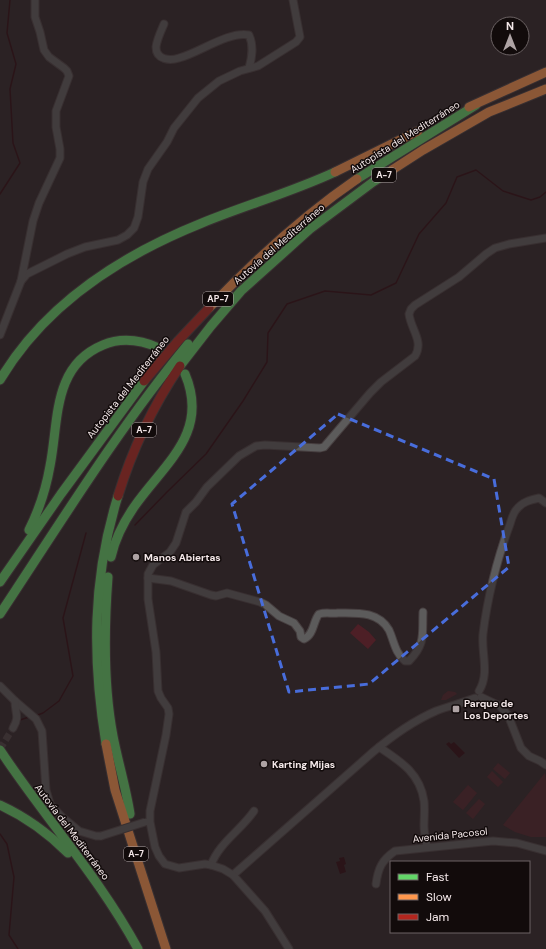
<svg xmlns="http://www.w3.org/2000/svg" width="546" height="949" viewBox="0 0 546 949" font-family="'DM Sans',sans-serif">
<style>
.green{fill:#4d1f26}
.water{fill:#29040b}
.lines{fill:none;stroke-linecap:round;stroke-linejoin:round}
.stream{stroke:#29040b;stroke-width:1.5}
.street-tunnel{stroke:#4a4042;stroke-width:7;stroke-dasharray:7 3.5;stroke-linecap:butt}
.street-casing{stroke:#473f40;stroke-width:9}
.fast-casing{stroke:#473f40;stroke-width:11}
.slow-casing{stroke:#473f40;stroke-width:11}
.jam-casing{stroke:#473f40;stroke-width:11}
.street{stroke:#5c5b5b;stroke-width:7}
.fast{stroke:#63d668;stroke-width:9}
.slow{stroke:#ff974d;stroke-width:9}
.jam{stroke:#b3261e;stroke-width:9}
.street-bridge-casing{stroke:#473f40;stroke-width:9;stroke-linecap:butt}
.street-bridge{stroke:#5c5b5b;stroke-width:7}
.marked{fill:none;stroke:#486ddb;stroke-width:3;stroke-dasharray:8 5;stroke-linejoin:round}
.poi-dot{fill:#aea3a4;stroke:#120b0b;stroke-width:1.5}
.labels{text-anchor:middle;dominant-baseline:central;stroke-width:3;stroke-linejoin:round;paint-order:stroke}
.shield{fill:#120b0b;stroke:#b0a6a6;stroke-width:1}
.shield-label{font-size:9px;font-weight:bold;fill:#f4e8e9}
.street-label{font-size:10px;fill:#f4e8e9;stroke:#120b0b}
.poi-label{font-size:10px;font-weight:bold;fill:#f4e8e9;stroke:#120b0b;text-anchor:start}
</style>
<rect width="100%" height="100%" fill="#2c2224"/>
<g class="green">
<polygon points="358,624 369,632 376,640 368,649 350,633"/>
<polygon points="448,691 455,692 457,694 446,700 441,700 443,695"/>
<polygon points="498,763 510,773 505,779 493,769"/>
<polygon points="492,771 503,782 498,787 487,777"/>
<polygon points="545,773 546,781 546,837 531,837 515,832 503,825"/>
<polygon points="468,785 477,793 463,810 453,802"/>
<polygon points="479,799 485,804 473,819 466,813"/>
</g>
<g class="water">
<polygon points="449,742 451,744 454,742 465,753 459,758 446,744"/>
<polygon points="344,857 346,864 344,865 346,872 340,874 336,862 340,861 339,858"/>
</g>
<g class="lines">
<g class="stream">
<polyline points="0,194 20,163 13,143 10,89 16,64 7,33 10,0"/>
<polyline points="135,525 167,492 206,454 243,401 267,362 268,333 287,304 325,291 371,295 396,283 419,234 446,203 457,177 476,170 503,191 531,200 540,197 546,192"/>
<polyline points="35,716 43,713 59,701 73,676 63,618 86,533"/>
<polyline points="19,722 20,720 29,717"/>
<polyline points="0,834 7,844 14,877 9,935 18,949"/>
</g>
<polyline class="street-tunnel" points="0,749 13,728"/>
<defs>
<g id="street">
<path d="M164 24C161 31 157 39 156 47 156 60 170 61 179 58 199 53 228 31 249 35 254 46 252 57 249 68"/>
<polyline points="21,281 27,274 67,254 85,247 118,240 127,235 134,228 138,217 143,182 148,169 167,142 174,128 198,98 219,81 240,71 258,66 296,42 300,37 293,0"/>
<polyline points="0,335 21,281 33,221 39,203 60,158 60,149 56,127 56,111 69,76 67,71 64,68 49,57 44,50 40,32 35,17 35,0"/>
<path d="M148 578 171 581 211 595 216 596 227 593 260 602 266 605 279 616 294 623 300 631 301 637 304 639C314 635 313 621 319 614 326 612 332 614 338 613 357 613 378 611 389 630 394 641 395 653 405 661H409C426 644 422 634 423 612"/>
<polyline points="0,686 15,701 36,719 42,731 46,790 50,804 62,817 79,831 96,836 101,836"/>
<path d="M479 691C490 673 481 653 483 634 487 600 497 559 509 527 511 522 512 515 516 510 522 502 530 500 539 498L546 503"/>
<polyline points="481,697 500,706 508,715 521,748 529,756 540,761 546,765"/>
<path d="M13 728C20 716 15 714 15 701"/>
<path d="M379 747C400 761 420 773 424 801 425 809 424 817 424 826 424 833 426 840 427 847"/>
<path d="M211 865C219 843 241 830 254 811"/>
<path d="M233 875 373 752C392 736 413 721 436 711 449 706 462 703 475 698"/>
<path d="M376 884C378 868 382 860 395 851L493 841 517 843 546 851"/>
<path d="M289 949 265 911 233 875 223 869 211 865 205 864 179 868 165 864 159 856 155 847 150 822V811L166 735 169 714 168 708 161 698 158 691 156 652 148 599V574L153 565 170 552 176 543 186 512 196 502 207 487 239 456 256 446 265 445 320 448 324 447 370 393 381 382 415 356C424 341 411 330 409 314L411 309 415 305 459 277 486 254 495 248 509 244 546 238"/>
</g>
<g id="fast">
<polyline points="357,179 476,105"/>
<polyline points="180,366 211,326 241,291 310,229 373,182 392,170"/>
<path d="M0 380C45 304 122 255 202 223 246 205 292 192 335 172"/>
<path d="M29 530C39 510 46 489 50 466 59 421 52 366 103 345 122 337 141 340 159 348"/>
<path d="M111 557C115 539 123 523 134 507 164 464 210 433 185 374"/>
<path d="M108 577C104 630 103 684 113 736 118 762 126 788 130 814"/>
<polyline points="0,582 61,494 144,381"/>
<path d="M0 614C61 522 118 429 188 344"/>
<path d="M106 744C92 659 92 579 118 496"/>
<path d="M0 750C45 818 99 877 138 949"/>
<path d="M0 805C26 817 48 833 68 853"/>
</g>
<g id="slow">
<polyline points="469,107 546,72"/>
<polyline points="392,170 423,150 489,112 546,89"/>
<polyline points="335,172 418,131"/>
<path d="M209 308C254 261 303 216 357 179"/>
<polyline points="106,744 115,790 166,949"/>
</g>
<g id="jam">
<polyline points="144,381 178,341 209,308"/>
<path d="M118 496C132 450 153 406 180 366"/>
</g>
</defs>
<use href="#street" class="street-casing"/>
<use href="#fast" class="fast-casing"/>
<use href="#slow" class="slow-casing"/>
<use href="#jam" class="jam-casing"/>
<use href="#street" class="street"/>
<use href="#fast" class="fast"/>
<use href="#slow" class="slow"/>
<use href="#jam" class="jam"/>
<defs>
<polyline id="street-bridge" points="101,836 145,822"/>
</defs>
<use href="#street-bridge" class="street-bridge-casing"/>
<use href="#street-bridge" class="street-bridge"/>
</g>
<path d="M0 0H546V949H0ZM338 414 494 479 509 567 369 684 289 692 232 504Z" fill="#2c2224" fill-opacity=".55" fill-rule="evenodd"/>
<path class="marked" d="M338 414 494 479 509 567 369 684 289 692 232 504Z"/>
<g class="poi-dot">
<circle cx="136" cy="557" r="4"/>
<rect x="452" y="705" width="8" height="8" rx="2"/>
<circle cx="264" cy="764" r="4"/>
</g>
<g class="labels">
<g class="shield">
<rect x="372" y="168" width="24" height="14" rx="3"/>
<rect x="203" y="292" width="30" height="14" rx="3"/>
<rect x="132" y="423" width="24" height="14" rx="3"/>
<rect x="124" y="847" width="24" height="14" rx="3"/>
</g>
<g class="shield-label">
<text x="384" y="175">A-7</text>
<text x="218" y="299">AP-7</text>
<text x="144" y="430">A-7</text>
<text x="136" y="854">A-7</text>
</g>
<g class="street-label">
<text transform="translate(405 137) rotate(-32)">Autopista del Mediterráneo</text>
<text transform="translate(279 244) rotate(-41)">Autovía del Mediterráneo</text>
<text transform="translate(128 387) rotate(-52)">Autopista del Mediterráneo</text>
<text transform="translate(72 832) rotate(53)">Autovía del Mediterráneo</text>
<text transform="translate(450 835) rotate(-6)">Avenida Pacosol</text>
</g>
<g class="poi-label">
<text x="144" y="557">Manos Abiertas</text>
<text x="464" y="703">Parque de<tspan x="464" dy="12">Los Deportes</tspan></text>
<text x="272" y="764">Karting Mijas</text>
</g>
</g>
<rect x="390" y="861" width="140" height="72" fill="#120b0b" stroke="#6c6364"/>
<rect x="398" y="874" width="20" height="6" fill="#63d668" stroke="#6c6364"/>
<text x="426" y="881" font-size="12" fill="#f4e8e9">Fast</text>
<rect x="398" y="894" width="20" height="6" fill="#ff974d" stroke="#6c6364"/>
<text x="426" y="901" font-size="12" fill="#f4e8e9">Slow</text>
<rect x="398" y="914" width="20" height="6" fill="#b3261e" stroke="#6c6364"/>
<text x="426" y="921" font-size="12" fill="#f4e8e9">Jam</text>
<g transform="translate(510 36)"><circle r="19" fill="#120b0b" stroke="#6c6364"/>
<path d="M0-3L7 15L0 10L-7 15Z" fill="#aea3a4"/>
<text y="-6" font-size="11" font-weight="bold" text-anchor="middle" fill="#f4e8e9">N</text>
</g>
</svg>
